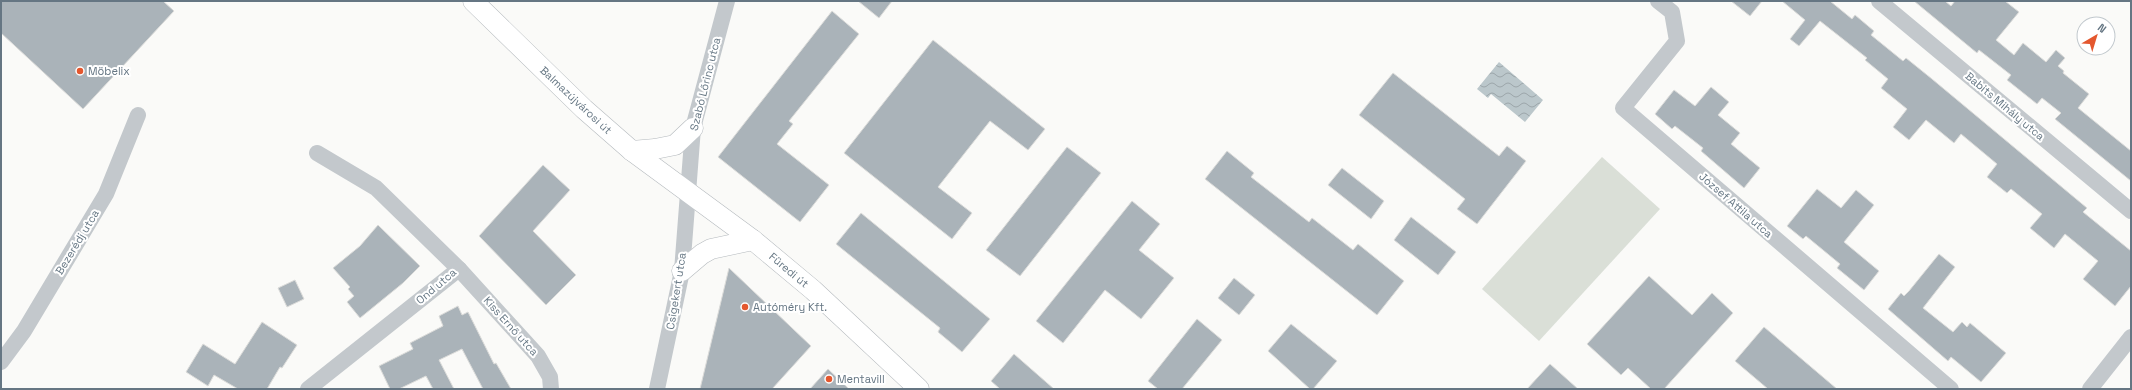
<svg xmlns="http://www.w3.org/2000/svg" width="2132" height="390" viewBox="0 0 2132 390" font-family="'Space Grotesk',sans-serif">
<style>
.green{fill:#dadfd7}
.water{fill:url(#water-waves)}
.building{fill:#aab3b9;stroke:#dcdcda}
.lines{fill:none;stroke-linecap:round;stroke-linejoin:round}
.major-casing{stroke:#b5babe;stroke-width:21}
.minor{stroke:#c3c8cc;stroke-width:16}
.major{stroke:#fff;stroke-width:20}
.poi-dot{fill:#e4572e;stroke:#fff;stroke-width:1.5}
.labels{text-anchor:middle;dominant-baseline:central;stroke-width:4;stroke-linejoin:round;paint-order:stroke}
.poi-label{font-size:11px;fill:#657683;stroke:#fff;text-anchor:start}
.street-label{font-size:11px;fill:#657683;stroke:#fff}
</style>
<defs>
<pattern id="water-waves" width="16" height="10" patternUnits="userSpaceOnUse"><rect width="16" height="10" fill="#bbc7cb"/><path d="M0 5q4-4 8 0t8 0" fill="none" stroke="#9ca6aa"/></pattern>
</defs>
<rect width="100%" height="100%" fill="#fafaf8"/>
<polygon class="green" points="1602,157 1660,209 1539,341 1482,289"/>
<polygon class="water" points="1499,62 1543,100 1525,122 1491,94 1488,98 1477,89"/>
<g class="building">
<polygon points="1,1 163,1 174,11 83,109 1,33"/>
<polygon points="858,1 892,1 879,18"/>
<polygon points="1731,1 1762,1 1750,16"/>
<polygon points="1782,1 1830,1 1852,19 1855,15 1874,31 1871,35 1903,61 1906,58 1932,79 2087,208 2083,212 2131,251 2131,286 2115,306 2083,279 2098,261 2065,234 2054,248 2030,228 2042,214 2011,189 2007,193 1987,177 1997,164 1961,134 1954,143 1926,120 1909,140 1893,127 1907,109 1881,88 1888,79 1865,60 1867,58 1820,21 1799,46 1790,39 1805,20"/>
<polygon points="1914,1 1945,1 1951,6 1955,1 2005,1 2019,12 1996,40 2014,55 2023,43 2046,62 2056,50 2065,58 2058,66 2064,71 2063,73 2089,94 2078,108 2131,151 2131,181 2055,119 2061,113 2042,98 2037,104 2007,80 2011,75 1979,50 1977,53"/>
<polygon points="832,11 859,34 789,121 793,124 777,144 829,185 800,222 718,157"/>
<polygon points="933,40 1045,129 1028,150 990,121 938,187 972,213 952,239 844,153"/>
<polygon points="1393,73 1499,156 1507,146 1526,161 1477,224 1457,209 1465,199 1359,115"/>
<polygon points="1711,87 1729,102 1718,115 1740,133 1731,144 1760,168 1744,188 1701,151 1703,148 1675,126 1672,129 1655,114 1674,90 1695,106"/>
<polygon points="1067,147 1101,173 1020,276 986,250"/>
<polygon points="1227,151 1254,173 1251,177 1309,222 1312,218 1353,250 1358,244 1404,281 1377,315 1205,179"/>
<polygon points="543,165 570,190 533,231 576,275 546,305 479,236"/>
<polygon points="1342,168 1384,201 1371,219 1328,185"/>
<polygon points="1817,189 1841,208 1856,190 1874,205 1844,242 1879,271 1864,290 1837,268 1840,264 1806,236 1803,239 1787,226"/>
<polygon points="1132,201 1160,224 1139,250 1174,278 1141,319 1105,290 1063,343 1036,321"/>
<polygon points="861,213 990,319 962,352 938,332 940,328 836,244"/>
<polygon points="1411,217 1456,252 1438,275 1394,240"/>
<polygon points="378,225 420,266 403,283 360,318 347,302 354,296 348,289 350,287 333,268 360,246"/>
<polygon points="1939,254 1955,267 1923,308 1953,332 1962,322 1967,327 1970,323 2006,353 1981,382 1951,357 1948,361 1888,309 1901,293 1904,296 1909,291"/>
<polygon points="729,268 811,346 772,389 700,389"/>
<polygon points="1649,276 1692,315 1712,293 1733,313 1664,389 1651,389 1628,368 1621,375 1587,344"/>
<polygon points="1234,278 1255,295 1239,315 1218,298"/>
<polygon points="295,280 304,299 287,307 278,288"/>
<polygon points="458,306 462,315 468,312 494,364 496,363 511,389 483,389 462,349 439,360 454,389 433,389 426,376 399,389 390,389 379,366 413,349 410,343 443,326 439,316"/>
<polygon points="1197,319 1222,340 1182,389 1158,389 1148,381"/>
<polygon points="262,322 297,345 282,368 280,367 267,389 238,389 214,375 208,386 186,372 203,344 235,364"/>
<polygon points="1291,324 1337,361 1313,389 1310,389 1268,351"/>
<polygon points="1764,327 1837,389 1768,389 1735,361"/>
<polygon points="1014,354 1054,389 1000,389 991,381"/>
<polygon points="1550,364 1578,389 1527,389"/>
<polygon points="828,369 849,389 810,389"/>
</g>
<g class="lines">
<defs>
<g id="major">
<polyline points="473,1 584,109 632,151 753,240 813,290 919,389"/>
<polyline points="632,151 655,149 675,145 693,128"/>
<polyline points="682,271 702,254 711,249 753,240"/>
</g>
</defs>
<use href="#major" class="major-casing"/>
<g class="minor">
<polyline points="1658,1 1672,12 1677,41 1623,108 1951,389"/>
<polyline points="1879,1 2131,211"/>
<polyline points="317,153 376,188 459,269 538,356 550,377 551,389"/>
<polyline points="1,362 24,331 106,194 138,115"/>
<polyline points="308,389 459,269"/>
<polyline points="657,389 682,271 693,128 727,1"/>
<polyline points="2090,389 2131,337"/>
</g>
<use href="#major" class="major"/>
</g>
<g class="poi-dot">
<circle cx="80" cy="71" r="4"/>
<circle cx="745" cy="307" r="4"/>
<circle cx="829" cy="379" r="4"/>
</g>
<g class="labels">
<g class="poi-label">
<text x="88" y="71">Möbelix</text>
<text x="753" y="307">Autóméry Kft.</text>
<text x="837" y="379">Mentavill</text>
</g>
<g class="street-label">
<text transform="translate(705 84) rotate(-76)">Szabó Lőrinc utca</text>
<text transform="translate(576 100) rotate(43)">Balmazújvárosi út</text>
<text transform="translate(2005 106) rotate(40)">Babits Mihály utca</text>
<text transform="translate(1736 205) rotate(41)">József Attila utca</text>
<text transform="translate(77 242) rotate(-59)">Bezerédj utca</text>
<text transform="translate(789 270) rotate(40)">Füredi út</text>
<text transform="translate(436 286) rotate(-40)">Ond utca</text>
<text transform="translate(676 291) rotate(-81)">Csigekert utca</text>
<text transform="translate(511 326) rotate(48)">Kiss Ernő utca</text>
</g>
</g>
<rect width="2132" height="390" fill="none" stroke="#657683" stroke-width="4"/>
<g transform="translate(2096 36) rotate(38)"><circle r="19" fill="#ffffff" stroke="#c1c8cd"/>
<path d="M0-3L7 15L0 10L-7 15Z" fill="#e4572e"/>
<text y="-6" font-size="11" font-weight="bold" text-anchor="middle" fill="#657683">N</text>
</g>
</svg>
